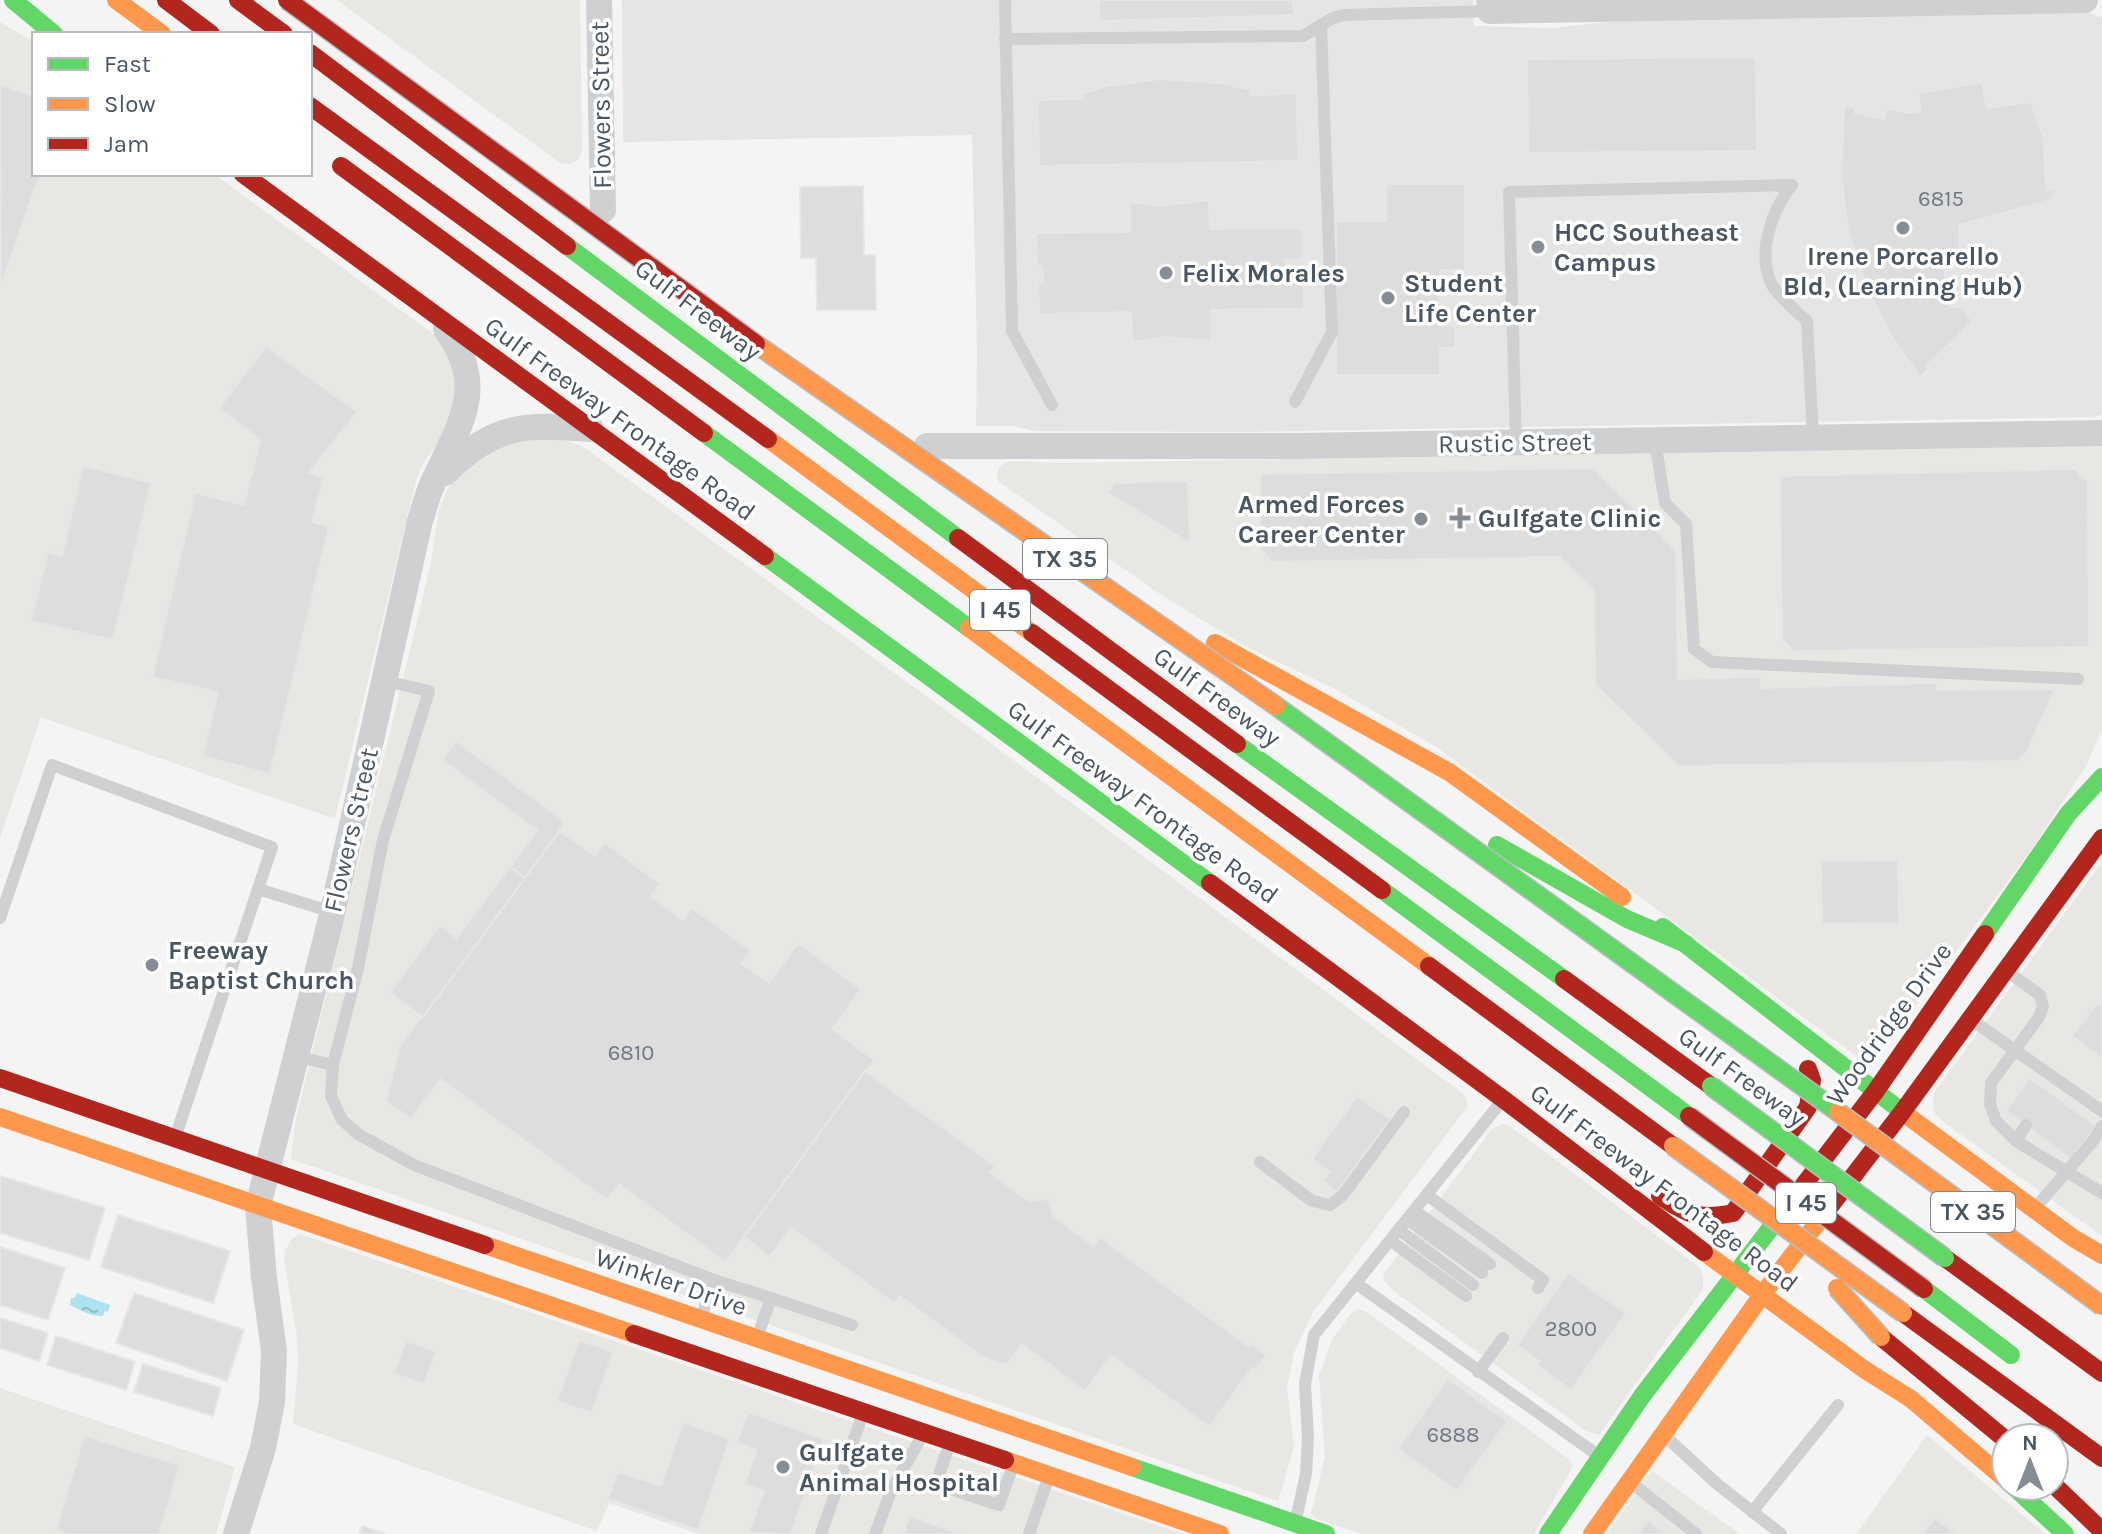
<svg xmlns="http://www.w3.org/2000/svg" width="2102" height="1534" viewBox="0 0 2102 1534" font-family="Karla,sans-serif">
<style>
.commercial{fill:#e8e7e3}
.education{fill:#e6e5e6}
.water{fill:url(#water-ripples)}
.building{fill:#ddddde;stroke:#e5e6e7;stroke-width:2}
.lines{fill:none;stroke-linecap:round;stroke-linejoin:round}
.lane{stroke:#ced0d2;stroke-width:12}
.street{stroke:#ced0d2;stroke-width:26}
.fast{stroke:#63d668;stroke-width:18}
.slow{stroke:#ff974d;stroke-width:18}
.jam{stroke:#b3261e;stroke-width:18}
.fast-bridge-casing{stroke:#b9bec3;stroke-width:21;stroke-linecap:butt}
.slow-bridge-casing{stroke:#b9bec3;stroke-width:21;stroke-linecap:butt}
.jam-bridge-casing{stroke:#b9bec3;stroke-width:21;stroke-linecap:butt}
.fast-bridge{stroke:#63d668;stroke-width:18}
.slow-bridge{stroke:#ff974d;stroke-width:18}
.jam-bridge{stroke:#b3261e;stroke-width:18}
.poi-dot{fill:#868d94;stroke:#fff;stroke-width:3}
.labels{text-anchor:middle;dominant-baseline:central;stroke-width:7;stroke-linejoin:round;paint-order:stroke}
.number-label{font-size:22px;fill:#707881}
.shield{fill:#fff;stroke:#808990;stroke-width:2}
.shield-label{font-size:24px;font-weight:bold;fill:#4a5661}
.street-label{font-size:26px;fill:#4a5661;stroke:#fff}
.poi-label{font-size:26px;font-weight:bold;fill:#4a5661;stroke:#fff;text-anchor:start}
</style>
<defs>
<pattern id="water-ripples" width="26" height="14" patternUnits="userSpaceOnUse" patternTransform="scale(2)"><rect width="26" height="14" fill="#aee2f0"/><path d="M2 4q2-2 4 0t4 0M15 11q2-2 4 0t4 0" fill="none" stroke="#90bac6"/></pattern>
</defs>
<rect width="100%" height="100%" fill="#f4f4f4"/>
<g class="commercial">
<polygon points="337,0 580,0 582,151 578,160 571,164 560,163"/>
<polygon points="0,22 34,42 34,174 214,174 440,339 459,380 454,421 424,462 416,480 335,819 41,717 0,838"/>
<polygon points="518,437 567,440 585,448 977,733 1465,1095 1468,1106 1313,1312 1294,1353 1287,1388 1294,1447 1278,1501 291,1159 295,1123 431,563 439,510 447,490 464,468"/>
<polygon points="2102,445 2102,730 2085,768 2031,850 1922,998 1880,1050 1872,1056 1859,1058 1435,746 1335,689 1245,646 1163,596 999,482 997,476 999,467 1006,462 1014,461 1062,463"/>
<polygon points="2102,862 2102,1236 1946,1124 1935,1114 1933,1103 1934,1093"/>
<polygon points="1503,1124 1510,1126 1699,1267 1703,1277 1703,1289 1599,1435 1586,1431 1391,1289 1383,1279 1384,1274 1492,1129"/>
<polygon points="300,1234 1183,1534 699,1534 609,1503 597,1531 293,1424 298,1364 297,1337 284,1259 285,1250 293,1238"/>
<polygon points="1358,1309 1367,1312 1569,1459 1573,1466 1534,1534 1362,1534 1316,1519 1311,1514 1325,1457 1319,1375 1333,1338 1352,1312"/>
<polygon points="0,1388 235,1467 216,1534 0,1534"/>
<polygon points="1927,1435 2045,1534 1856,1534"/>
<polygon points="1652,1471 1740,1534 1607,1534"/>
</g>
<polygon class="education" points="622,0 1473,0 1474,26 1553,28 1663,16 2084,10 2102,18 2102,415 2095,417 1240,432 1034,431 1013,426 976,426 977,352 972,135 623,142"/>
<path class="water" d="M77 1293 110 1305 108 1312 105 1311 103 1316C90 1316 81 1311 70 1305L71 1298H75Z"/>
<g class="building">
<polygon points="1099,0 1293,0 1294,15 1099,21"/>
<polygon points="1756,57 1757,151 1528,153 1527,59"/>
<polygon points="1160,79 1222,83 1250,90 1250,95 1297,94 1298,161 1039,166 1038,100 1083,99 1083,93 1108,86"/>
<polygon points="1982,82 1987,108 2031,102 2044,139 2046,190 2053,189 2054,199 1959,225 1960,245 1954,254 1943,260 1950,307 1960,307 1973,321 1926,366 1929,369 1920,377 1890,334 1867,287 1848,231 1841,177 1844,105 1855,108 1855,113 1884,119 1887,108 1908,113 1921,112 1918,93"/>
<polygon points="0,85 34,96 34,174 40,174 1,285"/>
<polygon points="1386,184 1465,184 1465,270 1440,270 1440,326 1455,326 1455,348 1440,348 1440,375 1336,375 1336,221 1386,221"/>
<polygon points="863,186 864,255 875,255 876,310 817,310 816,258 801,258 800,187"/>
<polygon points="1209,200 1210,229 1302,228 1303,259 1283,260 1292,269 1286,276 1304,276 1304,309 1212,310 1212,341 1163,337 1132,342 1131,312 1039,314 1038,283 1043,283 1042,266 1037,266 1036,233 1130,232 1130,202 1160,206"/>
<polygon points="266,346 357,412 309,473 323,477 312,522 329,527 270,774 203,756 218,692 152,677 195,493 244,505 260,440 219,408"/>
<polygon points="83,466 151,483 113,640 31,621 48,552 62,556"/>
<polygon points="1593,468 1676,550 1678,679 1761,677 1761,688 1937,683 1937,690 2055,689 2027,751 2018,761 1679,766 1595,684 1594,590 1560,557 1271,562 1260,547 1260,474"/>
<polygon points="2075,469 2088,482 2089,647 1794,651 1782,640 1780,476"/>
<polygon points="1188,481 1190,543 1108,493 1114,483"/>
<polygon points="456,741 565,822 525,878 510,867 537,830 442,760"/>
<polygon points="560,831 595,856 605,843 660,884 651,896 683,920 692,908 751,951 741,963 769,983 798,943 861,989 832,1029 874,1060 725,1262 619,1184 607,1200 440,1079 411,1119 386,1101 400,1046"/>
<polygon points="1898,860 1899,923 1822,924 1821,861"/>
<polygon points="510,867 525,878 423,1017 390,993 440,925 457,938"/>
<polygon points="2097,1003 2102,1007 2102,1058 2072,1036"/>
<polygon points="865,1071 995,1166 990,1173 1029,1201 1049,1199 1053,1216 1094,1246 1100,1237 1249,1347 1251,1344 1266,1355 1256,1370 1253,1367 1209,1427 1111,1355 1085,1391 1022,1344 1006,1365 982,1357 900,1296 894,1303 791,1228 770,1257 744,1237"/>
<polygon points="2030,1078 2096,1126 2071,1159 2006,1111"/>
<polygon points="1357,1096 1390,1119 1337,1192 1323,1181 1330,1172 1312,1159"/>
<polygon points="0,1176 105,1208 89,1260 0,1233"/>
<polygon points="118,1215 230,1251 213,1303 101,1267"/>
<polygon points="0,1247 65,1268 48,1320 0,1305"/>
<polygon points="1568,1273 1626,1313 1571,1390 1537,1365 1539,1361 1517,1345"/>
<polygon points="134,1293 244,1330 227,1381 116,1343"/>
<polygon points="0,1318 48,1333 39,1361 0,1348"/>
<polygon points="56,1336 135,1362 126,1390 47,1365"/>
<polygon points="579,1340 613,1352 592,1413 557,1401"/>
<polygon points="406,1341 436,1351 424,1384 394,1374"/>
<polygon points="143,1364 221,1388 213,1416 134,1392"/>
<polygon points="1448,1379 1507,1421 1457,1491 1398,1449"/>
<polygon points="748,1412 824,1439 791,1534 748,1533 764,1491 745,1484 757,1450 737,1443"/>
<polygon points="683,1422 730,1439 698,1530 608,1499 618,1472 661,1486"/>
<polygon points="84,1436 180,1465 159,1534 68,1534 56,1530"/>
<polygon points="909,1516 961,1534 903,1534"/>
<polygon points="1935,1518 1957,1534 1922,1534"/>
<polygon points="1647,1520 1666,1534 1637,1534"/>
<polygon points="362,1526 386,1534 359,1534"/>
</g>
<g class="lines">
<g class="lane">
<polyline points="1005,0 1012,331 1052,405"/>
<polyline points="1005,39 1303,36 1331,19 1343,15 1490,11"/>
<polyline points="1295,402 1332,332 1321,25"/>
<polyline points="1655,441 1665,503 1686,524 1694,649 1712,662 2078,679"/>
<path d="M1516 443 1509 192 1792 185C1772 210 1756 253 1772 285 1780 298 1796 311 1807 321L1813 438"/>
<polyline points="385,681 429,691 383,840 358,968 333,1065 331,1096 342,1120 358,1134 414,1165 714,1280"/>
<polyline points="258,889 332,912"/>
<polyline points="0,918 52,765 272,847 176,1135"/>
<polyline points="2008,972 2040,995 2043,1006 2039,1017 1991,1083 1990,1104 1996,1121 2016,1141 2102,1193"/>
<polyline points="1973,1021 2102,1111"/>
<polyline points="295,1056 333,1065"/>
<polyline points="2016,1141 2026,1125"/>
<polyline points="1260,1162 1312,1201 1330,1205 1343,1195 1404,1112"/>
<polyline points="1427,1195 1543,1280 1538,1288"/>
<polyline points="2037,1206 2093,1141 2102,1126"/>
<polyline points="1415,1211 1490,1264"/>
<polyline points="1408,1220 1482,1273"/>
<polyline points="1399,1230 1473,1285"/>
<polyline points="1391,1241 1466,1296"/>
<polyline points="1357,1284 1599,1456"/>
<polyline points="702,1315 714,1280 771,1298"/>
<polyline points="758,1335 771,1298 852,1325"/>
<polyline points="1478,1372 1503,1338"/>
<polyline points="1664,1435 1717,1484 1781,1534"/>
<polyline points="949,1445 936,1484 999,1505 1013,1465"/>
<polyline points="1633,1484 1696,1534"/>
<polyline points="1752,1512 1838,1405"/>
<polyline points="1296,1519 1306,1474 1308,1437 1305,1384 1314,1335 1501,1102"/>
<polyline points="821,1534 862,1416"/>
<polyline points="875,1534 892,1489 922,1436"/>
<polyline points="1029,1534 1048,1479"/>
</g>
<g class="street">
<polyline points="599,0 603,210"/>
<polyline points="1489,0 1490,11 2085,0"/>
<polyline points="927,446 1296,446 2102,433"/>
<path d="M445 473C496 423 524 424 591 429"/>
<path d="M236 1534 263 1448 272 1402 274 1351 264 1278 258 1206 331 919 420 521C424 509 427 496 432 485 457 428 490 389 446 329"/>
</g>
<g class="fast">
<polyline points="13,0 54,34"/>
<polyline points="567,246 958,538"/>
<polyline points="704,433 969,628"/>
<polyline points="765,556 1210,883"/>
<polyline points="1237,744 1564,979"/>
<polyline points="1497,845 1627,919 1686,944"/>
<polyline points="1382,890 1689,1116"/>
<polyline points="1663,927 1909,1117"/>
<polyline points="1985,934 2068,814 2102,777"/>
<polyline points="1924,1289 2011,1355"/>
<polyline points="1132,1467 1326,1534"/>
<polyline points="2013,1486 2065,1534"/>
<polyline points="1548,1534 1642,1396 1786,1208"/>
</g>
<g class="slow">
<polyline points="116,0 162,34"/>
<polyline points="768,439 1032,633"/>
<polyline points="969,628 1429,966"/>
<polyline points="1215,643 1449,772 1622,897"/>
<polyline points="0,1117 634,1334"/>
<polyline points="1909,1117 2073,1238 2102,1255"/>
<polyline points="485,1245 1132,1467"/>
<polyline points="1704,1252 1865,1370 1911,1399 2006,1480"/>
<polyline points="1005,1460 1220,1534"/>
<polyline points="1592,1534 1762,1295 1828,1209"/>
</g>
<g class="jam">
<polyline points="166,0 211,34"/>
<polyline points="238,0 284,34"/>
<polyline points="310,53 567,246"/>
<polyline points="310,106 768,439"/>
<polyline points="341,166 704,433"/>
<polyline points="243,174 765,556"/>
<polyline points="958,538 1237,744"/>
<polyline points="1032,633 1382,890"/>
<polyline points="1210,883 1503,1099 1704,1252"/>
<polyline points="1429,966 1673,1146"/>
<polyline points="1564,979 1711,1086"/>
<polyline points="0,1078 485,1245"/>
<path d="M1660 1196C1688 1215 1699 1220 1733 1213L1808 1107 1812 1080 1808 1069"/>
<polyline points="1786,1208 1875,1092 1985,934"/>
<polyline points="1828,1209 1903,1111 2102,838"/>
<polyline points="1945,1258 2102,1373"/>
<polyline points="1903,1313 2102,1458"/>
<polyline points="634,1334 1005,1460"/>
<polyline points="1881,1337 2006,1440"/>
<polyline points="2054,1485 2102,1531"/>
</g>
<defs>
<g id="fast-bridge">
<polyline points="1276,706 1838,1112"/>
<polyline points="1711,1086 1945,1258"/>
</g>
<g id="slow-bridge">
<polyline points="756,344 1276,706"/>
<polyline points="1838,1112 2102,1306"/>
<polyline points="1673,1146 1903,1313"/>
<polyline points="1837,1288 1881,1337"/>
</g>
<g id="jam-bridge">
<polyline points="287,0 756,344"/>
<polyline points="1689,1116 1924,1289"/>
</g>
</defs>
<use href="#fast-bridge" class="fast-bridge-casing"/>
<use href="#slow-bridge" class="slow-bridge-casing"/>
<use href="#jam-bridge" class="jam-bridge-casing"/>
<use href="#fast-bridge" class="fast-bridge"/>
<use href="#slow-bridge" class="slow-bridge"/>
<use href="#jam-bridge" class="jam-bridge"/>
</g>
<g class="poi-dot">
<circle cx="1903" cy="228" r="8"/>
<circle cx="1538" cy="247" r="8"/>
<circle cx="1166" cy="273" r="8"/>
<circle cx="1388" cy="298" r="8"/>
<path d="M1456 506h8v8h8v8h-8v8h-8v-8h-8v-8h8z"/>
<circle cx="1421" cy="519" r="8"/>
<circle cx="152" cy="965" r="8"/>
<circle cx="783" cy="1467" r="8"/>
</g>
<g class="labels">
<g class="number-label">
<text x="1941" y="199">6815</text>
<text x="631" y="1053">6810</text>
<text x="1571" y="1329">2800</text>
<text x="1453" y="1435">6888</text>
</g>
<g class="shield">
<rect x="1023" y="539" width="84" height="40" rx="6"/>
<rect x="970" y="590" width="60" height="40" rx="6"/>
<rect x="1776" y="1183" width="60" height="40" rx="6"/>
<rect x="1931" y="1192" width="84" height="40" rx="6"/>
</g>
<g class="shield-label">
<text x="1065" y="559">TX 35</text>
<text x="1000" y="610">I 45</text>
<text x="1806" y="1203">I 45</text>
<text x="1973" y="1212">TX 35</text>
</g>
<g class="street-label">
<text transform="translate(601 105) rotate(-91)">Flowers Street</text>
<text transform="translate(698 310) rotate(37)">Gulf Freeway</text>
<text transform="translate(620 419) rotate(36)">Gulf Freeway Frontage Road</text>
<text transform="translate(1515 443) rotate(-1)">Rustic Street</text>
<text transform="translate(1217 697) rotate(36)">Gulf Freeway</text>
<text transform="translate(1143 802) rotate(36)">Gulf Freeway Frontage Road</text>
<text transform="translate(351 830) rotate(-77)">Flowers Street</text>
<text transform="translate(1889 1024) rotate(-54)">Woodridge Drive</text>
<text transform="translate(1742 1077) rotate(36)">Gulf Freeway</text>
<text transform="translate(1664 1188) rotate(37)">Gulf Freeway Frontage Road</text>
<text transform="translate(671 1282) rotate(19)">Winkler Drive</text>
</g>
<g class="poi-label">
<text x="1554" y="232">HCC Southeast<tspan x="1554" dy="30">Campus</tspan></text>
<text x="1903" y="256" text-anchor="middle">Irene Porcarello<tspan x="1903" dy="30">Bld, (Learning Hub)</tspan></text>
<text x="1182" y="273">Felix Morales</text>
<text x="1404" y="283">Student<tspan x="1404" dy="30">Life Center</tspan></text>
<text x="1405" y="504" text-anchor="end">Armed Forces<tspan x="1405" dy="30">Career Center</tspan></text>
<text x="1478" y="518">Gulfgate Clinic</text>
<text x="168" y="950">Freeway<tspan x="168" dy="30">Baptist Church</tspan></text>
<text x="799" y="1452">Gulfgate<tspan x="799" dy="30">Animal Hospital</tspan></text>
</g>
</g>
<rect x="32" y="32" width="280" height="144" fill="#ffffff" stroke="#b7bbc0" stroke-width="2"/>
<rect x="48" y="58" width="40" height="12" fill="#63d668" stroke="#b7bbc0" stroke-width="2"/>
<text x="104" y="72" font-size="24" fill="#4a5661">Fast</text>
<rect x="48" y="98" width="40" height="12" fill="#ff974d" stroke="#b7bbc0" stroke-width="2"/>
<text x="104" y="112" font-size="24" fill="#4a5661">Slow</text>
<rect x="48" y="138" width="40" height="12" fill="#b3261e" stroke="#b7bbc0" stroke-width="2"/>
<text x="104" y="152" font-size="24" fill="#4a5661">Jam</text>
<g transform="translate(2030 1462)"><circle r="38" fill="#ffffff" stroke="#b7bbc0" stroke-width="2"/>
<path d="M0-6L14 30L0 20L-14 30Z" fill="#868d94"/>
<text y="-12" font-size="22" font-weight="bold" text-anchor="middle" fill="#4a5661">N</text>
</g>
</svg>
